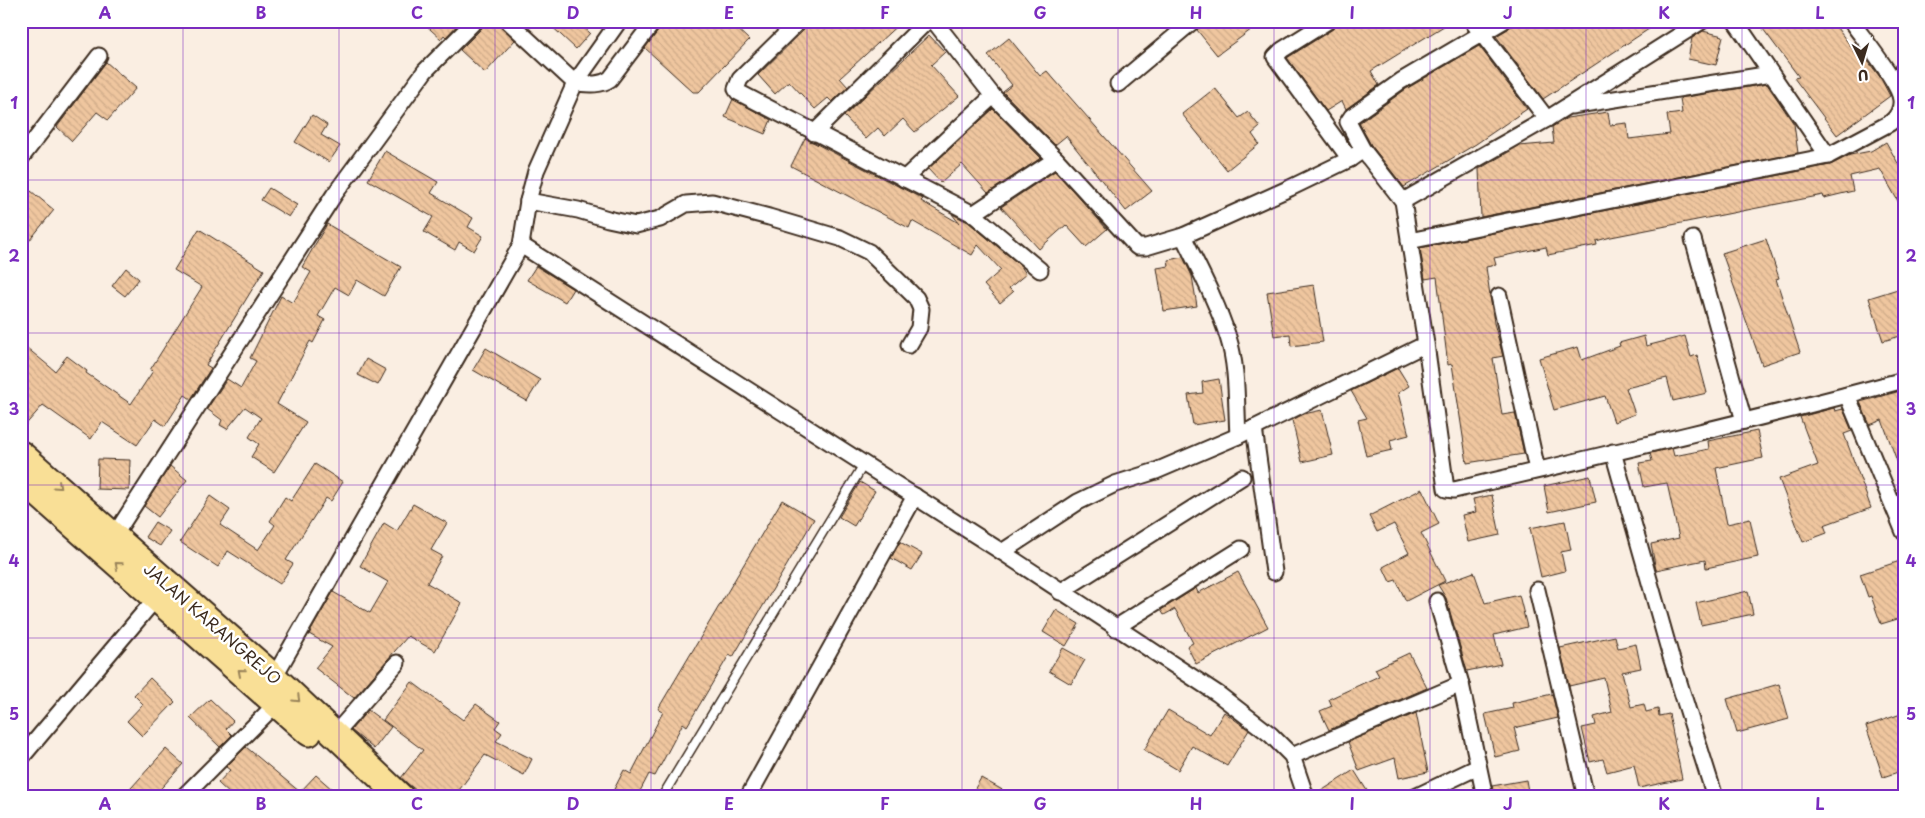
<svg xmlns="http://www.w3.org/2000/svg" width="1925" height="818" viewBox="0 0 1925 818" font-family="'Playpen Sans',sans-serif">
<style>
.building{fill:url(#building-back-hatch);stroke:#3b2a1e}
.lines{fill:none;stroke-linecap:round;stroke-linejoin:round}
.service-casing{stroke:#3b2a1e;stroke-width:11}
.minor-casing{stroke:#3b2a1e;stroke-width:19}
.primary-casing{stroke:#3b2a1e;stroke-width:29}
.service{stroke:#fff;stroke-width:8}
.minor{stroke:#fff;stroke-width:15}
.primary{stroke:#f9df96;stroke-width:25}
.oneway{stroke:#9a845a}
.grid{fill:none;stroke:#7b2cbf;stroke-width:1;stroke-opacity:0.55}
.labels{text-anchor:middle;dominant-baseline:central;stroke-width:5;stroke-linejoin:round;paint-order:stroke}
.street-label{font-size:16px;fill:#3b2a1e;stroke:#fff}
.neatline{fill:none;stroke:#7b2cbf;stroke-width:2}
.grid-label{font-size:16px;text-anchor:middle;font-weight:bold;fill:#7b2cbf}
</style>
<defs>
<pattern id="building-back-hatch" width="6" height="6" patternUnits="userSpaceOnUse" patternTransform="scale(1.25)"><rect width="6" height="6" fill="#efc69f"/><path d="M-1 5l2 2M0 0l6 6M5-1l2 2" fill="none" stroke="#ceaa88"/></pattern>
</defs>
<rect width="100%" height="100%" fill="#faeee2"/>
<filter id="ink" filterUnits="userSpaceOnUse"><feTurbulence type="fractalNoise" baseFrequency=".02" numOctaves="2"/><feDisplacementMap in="SourceGraphic" scale="10" xChannelSelector="R" yChannelSelector="G"/><feConvolveMatrix kernelMatrix="1 2 1 2 8 2 1 2 1" color-interpolation-filters="sRGB"/></filter>
<g filter="url(#ink)">
<g class="building">
<polygon points="421,21 461,21 446,37 444,35 441,39"/>
<polygon points="484,21 496,21 515,40 485,73 460,50 482,28"/>
<polygon points="546,21 577,21 590,33 576,49"/>
<polygon points="666,21 729,21 749,40 699,92 693,92 645,48"/>
<polygon points="808,21 902,21 840,78 848,87 832,102 828,98 815,109 789,81 775,94 758,75 806,28"/>
<polygon points="1202,21 1263,21 1217,55 1197,30"/>
<polygon points="1337,21 1452,21 1371,71 1379,85 1346,109 1342,101 1326,111 1287,58 1333,29"/>
<polygon points="1512,21 1661,21 1543,99 1496,36 1508,29"/>
<polygon points="1757,21 1832,21 1860,59 1864,56 1880,77 1890,96 1837,135 1794,78 1799,77"/>
<polygon points="1703,31 1723,36 1716,65 1688,59 1692,38"/>
<polygon points="929,35 945,52 931,65 959,96 915,132 903,119 885,136 878,128 866,139 844,116"/>
<polygon points="1009,38 1040,76 1047,71 1152,191 1126,211 1066,136 1055,145 1003,92 1012,85 988,55"/>
<polygon points="1479,46 1527,109 1476,144 1404,187 1371,145 1359,123 1406,89"/>
<polygon points="106,62 136,88 108,120 97,112 72,141 57,127"/>
<polygon points="1767,84 1794,124 1798,153 1481,217 1479,169 1519,146 1554,143 1552,127 1567,118 1608,112 1610,125 1627,123 1629,139 1670,134 1667,115 1682,113 1680,98"/>
<polygon points="1215,88 1239,118 1248,112 1260,127 1252,134 1259,144 1227,170 1182,114"/>
<polygon points="733,99 771,120 765,134 725,117"/>
<polygon points="993,109 1041,158 988,193 962,164 941,183 928,169"/>
<polygon points="312,115 327,125 321,135 340,146 329,162 295,142"/>
<polygon points="805,138 923,199 921,201 959,223 952,214 968,222 1021,266 1026,274 1009,288 1013,292 1000,303 984,285 1001,270 978,245 972,255 912,221 909,228 791,166"/>
<polygon points="1886,142 1904,174 1904,212 1880,169 1850,176 1853,191 1824,198 1823,195 1611,237 1596,241 1597,245 1548,255 1546,247 1494,258 1496,265 1486,267 1494,323 1503,356 1493,358 1502,415 1515,413 1524,454 1467,463 1452,364 1448,365 1437,277 1425,279 1420,248 1830,165 1850,155 1871,151"/>
<polygon points="385,151 438,182 431,193 473,218 468,227 483,236 474,251 459,242 455,250 424,232 433,217 368,180"/>
<polygon points="1055,171 1107,229 1086,247 1066,225 1039,249 1001,207"/>
<polygon points="269,188 297,205 289,217 261,200"/>
<polygon points="31,191 54,210 21,251 21,204"/>
<polygon points="327,224 401,267 384,296 357,280 349,295 335,287 318,316 325,320 313,343 310,341 277,404 306,422 274,472 251,457 259,444 249,437 261,418 245,407 227,429 220,425 222,420 207,409 227,379 241,388 256,361 250,358 281,296 293,303 311,272 302,267"/>
<polygon points="199,229 264,270 206,365 211,368 191,399 185,395 165,426 155,419 137,445 102,422 91,439 43,405 21,430 21,343 55,371 67,356 87,371 86,373 131,404 153,371 150,370 202,287 174,270"/>
<polygon points="1766,239 1779,278 1776,279 1800,352 1762,365 1722,253"/>
<polygon points="1183,257 1192,276 1197,306 1164,311 1157,268 1169,266 1168,260"/>
<polygon points="536,266 573,289 565,302 527,280"/>
<polygon points="126,268 139,279 125,296 112,286"/>
<polygon points="1314,285 1323,342 1291,346 1290,334 1274,336 1267,292"/>
<polygon points="1904,287 1904,335 1883,341 1869,298"/>
<polygon points="1644,336 1646,346 1685,336 1691,357 1697,355 1707,393 1673,401 1667,378 1626,388 1635,414 1614,422 1605,396 1554,410 1539,358 1578,347 1582,360 1620,346 1619,343"/>
<polygon points="486,348 540,380 527,401 473,370"/>
<polygon points="366,359 386,370 378,385 358,375"/>
<polygon points="1398,368 1409,386 1398,393 1409,435 1390,440 1392,450 1366,456 1358,420 1367,418 1351,391"/>
<polygon points="1219,379 1225,420 1193,425 1188,395 1203,393 1202,382"/>
<polygon points="1904,390 1904,475 1902,475 1882,420 1870,425 1860,402"/>
<polygon points="1834,408 1835,411 1843,409 1852,431 1844,434 1871,508 1824,525 1827,533 1803,542 1779,479 1818,465 1800,417"/>
<polygon points="1322,410 1333,455 1302,462 1292,420 1304,414"/>
<polygon points="1757,431 1763,458 1716,468 1727,524 1750,519 1758,557 1706,568 1705,560 1656,570 1651,544 1679,538 1667,483 1644,487 1639,463 1652,461 1650,453 1672,448 1674,456 1709,449 1708,441"/>
<polygon points="98,459 130,460 129,490 97,489"/>
<polygon points="315,464 343,482 331,501 326,498 286,560 293,564 280,584 228,551 218,567 180,542 210,496 230,510 220,525 258,550 275,525 270,521 285,497 291,501"/>
<polygon points="170,466 187,480 158,517 144,506"/>
<polygon points="1590,476 1596,502 1549,512 1544,486"/>
<polygon points="860,482 875,491 854,526 839,517"/>
<polygon points="1422,489 1439,524 1421,533 1445,581 1406,601 1396,580 1390,582 1383,567 1409,553 1394,524 1377,532 1369,516"/>
<polygon points="1492,495 1500,535 1468,542 1462,515 1476,512 1473,499"/>
<polygon points="782,500 814,519 733,657 729,655 687,726 683,723 655,776 649,774 637,797 610,797 624,770 631,774 663,712 658,709"/>
<polygon points="413,504 447,523 431,550 442,556 427,583 462,603 435,651 408,636 354,698 315,668 332,647 309,634 333,592 370,613 388,582 360,566 384,523 397,531"/>
<polygon points="1565,521 1571,550 1561,552 1565,571 1541,577 1530,528"/>
<polygon points="155,522 170,531 160,546 145,537"/>
<polygon points="900,542 922,554 912,570 891,558"/>
<polygon points="1900,561 1904,572 1904,617 1881,624 1871,596 1868,597 1860,574"/>
<polygon points="1238,572 1268,627 1196,664 1187,646 1193,643 1175,609 1164,615 1161,610 1196,588 1198,593"/>
<polygon points="1474,572 1485,603 1519,595 1527,627 1494,635 1501,664 1467,671 1446,598 1438,585"/>
<polygon points="1748,591 1753,614 1701,625 1696,603"/>
<polygon points="1056,610 1079,624 1066,646 1043,632"/>
<polygon points="1615,636 1618,648 1636,644 1641,668 1622,672 1631,707 1644,704 1646,712 1658,709 1659,716 1669,714 1682,779 1639,788 1634,765 1607,772 1603,759 1590,762 1582,728 1596,725 1594,717 1612,712 1604,678 1569,686 1560,648"/>
<polygon points="1063,648 1085,660 1071,684 1049,671"/>
<polygon points="1409,653 1427,688 1329,730 1320,711 1332,706 1329,699 1379,676 1375,669"/>
<polygon points="150,678 175,702 142,736 127,721 143,704 134,695"/>
<polygon points="412,682 463,720 476,704 500,721 495,728 502,733 496,741 532,759 524,775 485,755 454,797 425,797 408,784 401,778 423,750 383,720"/>
<polygon points="1779,684 1789,719 1737,733 1727,699"/>
<polygon points="1552,694 1558,718 1514,728 1520,751 1495,757 1485,714 1513,708 1512,703"/>
<polygon points="210,699 233,721 226,729 232,735 220,747 190,718"/>
<polygon points="368,710 391,727 374,749 351,730"/>
<polygon points="1168,710 1210,735 1224,712 1249,730 1227,766 1192,746 1178,770 1144,750"/>
<polygon points="1416,713 1428,772 1399,778 1395,758 1359,771 1348,742"/>
<polygon points="1904,713 1904,770 1883,777 1866,726"/>
<polygon points="246,747 300,792 316,775 341,797 233,797 218,783 230,770 226,767"/>
<polygon points="166,749 183,764 153,797 123,797"/>
<polygon points="1354,770 1371,797 1315,797 1315,795"/>
<polygon points="981,778 1015,797 970,797"/>
<polygon points="1526,780 1529,797 1494,797 1492,786"/>
</g>
<g class="lines">
<defs>
<polyline id="service" points="662,797 864,464"/>
<g id="minor">
<path d="M508 21 575 83C587 84 600 86 610 79L654 21"/>
<polyline points="799,21 740,79 736,89 738,92 973,214 1040,270"/>
<path d="M934 21 993 96 1056 159 1137 247H1146L1183 236C1199 269 1217 302 1228 337 1238 368 1236 404 1238 436"/>
<polyline points="1328,21 1282,50 1275,57 1350,159"/>
<polyline points="1472,21 1547,119"/>
<path d="M1503 21 1401 81 1352 116 1348 122 1363 150 1403 201 1426 344 1446 489 1454 490C1604 455 1755 420 1904 380"/>
<polyline points="1735,21 1828,156"/>
<polyline points="1118,84 1193,21"/>
<polyline points="1571,106 1771,74"/>
<polyline points="814,133 927,21"/>
<polyline points="21,158 99,56"/>
<polyline points="904,179 993,96"/>
<polyline points="528,201 578,210 608,219 636,225 660,219 686,204 712,202 769,217 840,238 869,252 916,298 921,309 919,328 909,345"/>
<polyline points="1403,201 1547,119 1702,21"/>
<polyline points="973,214 1056,159"/>
<polyline points="1183,236 1290,188 1350,159 1363,150"/>
<polyline points="1693,239 1744,421"/>
<path d="M1409 241 1828 156 1890 123C1897 118 1902 109 1901 100 1900 83 1862 37 1851 21"/>
<polyline points="521,245 1002,552 1218,694 1271,735 1292,756 1306,797"/>
<polyline points="1499,296 1537,470"/>
<polyline points="1847,395 1904,532"/>
<polyline points="1254,428 1274,572"/>
<polyline points="1613,452 1671,657 1715,797"/>
<polyline points="114,536 334,195 425,71 475,21"/>
<polyline points="1002,552 1078,502 1115,484 1156,471 1238,436 1426,344"/>
<polyline points="1537,590 1586,797"/>
<polyline points="1060,592 1242,477"/>
<polyline points="1437,601 1461,684 1485,797"/>
<polyline points="1115,628 1241,549"/>
<polyline points="274,677 521,245 528,201 536,171 575,83 619,21"/>
<polyline points="334,735 397,663"/>
<polyline points="1292,756 1461,684"/>
<polyline points="21,758 156,598"/>
<polyline points="183,797 276,704"/>
<polyline points="748,797 915,496"/>
<polyline points="1415,797 1478,767"/>
</g>
<g id="primary">
<polyline points="21,454 274,677 401,797"/>
<polyline points="21,479 309,733"/>
</g>
</defs>
<use href="#service" class="service-casing"/>
<use href="#minor" class="minor-casing"/>
<use href="#primary" class="primary-casing"/>
<use href="#service" class="service"/>
<use href="#minor" class="minor"/>
<use href="#primary" class="primary"/>
</g>
<defs><path id="oneway-chevron" d="M-2-3.5L2.5 0L-2 3.5" fill="none" stroke-width="1.6" stroke-linecap="round" stroke-linejoin="round" transform="scale(1.25)"/></defs>
<g class="oneway">
<use href="#oneway-chevron" transform="translate(58 486) rotate(42)"/>
<use href="#oneway-chevron" transform="translate(118 565) rotate(-139)"/>
<use href="#oneway-chevron" transform="translate(241 672) rotate(-139)"/>
<use href="#oneway-chevron" transform="translate(297 699) rotate(44)"/>
</g>
</g>
<path class="grid" d="M183 21V797M339 21V797M495 21V797M651 21V797M807 21V797M962 21V797M1118 21V797M1274 21V797M1430 21V797M1586 21V797M1742 21V797M21 180H1904M21 333H1904M21 485H1904M21 638H1904"/>
<g class="labels">
<g class="street-label">
<text transform="translate(213 623) rotate(41)">JALAN KARANGREJO</text>
</g>
</g>
<rect width="1925" height="818" fill="none" stroke="#fff" stroke-width="55"/>
<g transform="translate(1862 62) rotate(175)" stroke="#ffffff" stroke-width="4" paint-order="stroke">
<path d="M0-4L9 19L0 12L-9 19Z" fill="#3b2a1e"/>
<text y="-8" font-size="14" font-weight="bold" text-anchor="middle" fill="#3b2a1e">U</text>
</g>
<rect x="28" y="28" width="1870" height="762" class="neatline"/>
<g class="grid-label">
<text x="105" y="19">A</text>
<text x="261" y="19">B</text>
<text x="417" y="19">C</text>
<text x="573" y="19">D</text>
<text x="729" y="19">E</text>
<text x="885" y="19">F</text>
<text x="1040" y="19">G</text>
<text x="1196" y="19">H</text>
<text x="1352" y="19">I</text>
<text x="1508" y="19">J</text>
<text x="1664" y="19">K</text>
<text x="1820" y="19">L</text>
<text x="14" y="109">1</text>
<text x="1911" y="109">1</text>
<text x="14" y="262">2</text>
<text x="1911" y="262">2</text>
<text x="14" y="415">3</text>
<text x="1911" y="415">3</text>
<text x="14" y="567">4</text>
<text x="1911" y="567">4</text>
<text x="14" y="720">5</text>
<text x="1911" y="720">5</text>
<text x="105" y="810">A</text>
<text x="261" y="810">B</text>
<text x="417" y="810">C</text>
<text x="573" y="810">D</text>
<text x="729" y="810">E</text>
<text x="885" y="810">F</text>
<text x="1040" y="810">G</text>
<text x="1196" y="810">H</text>
<text x="1352" y="810">I</text>
<text x="1508" y="810">J</text>
<text x="1664" y="810">K</text>
<text x="1820" y="810">L</text>
</g>
</svg>
